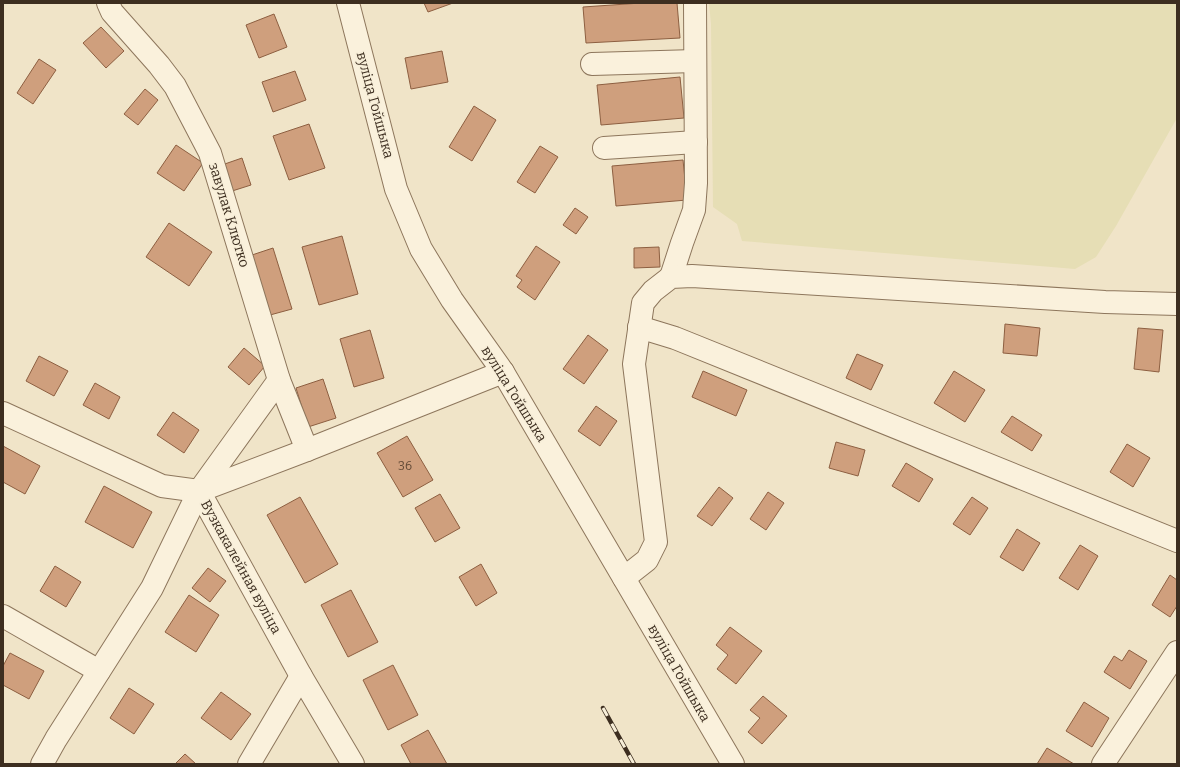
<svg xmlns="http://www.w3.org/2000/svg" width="1180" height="767" viewBox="0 0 1180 767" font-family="Bitter,serif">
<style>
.farmland{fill:#e6deb5}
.building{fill:#cf9f7d;stroke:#8d5f41}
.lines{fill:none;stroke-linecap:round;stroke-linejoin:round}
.minor-casing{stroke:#8d765c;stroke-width:24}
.minor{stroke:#faf1dc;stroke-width:22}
.rail-casing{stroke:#3d2e20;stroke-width:4.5}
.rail{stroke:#f7eed8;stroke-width:3;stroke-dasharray:9;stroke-linecap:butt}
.labels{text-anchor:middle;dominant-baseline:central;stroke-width:3;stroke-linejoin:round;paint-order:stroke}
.number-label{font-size:12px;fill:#624a37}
.street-label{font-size:14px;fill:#3d2e20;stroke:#f7eed8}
</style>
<rect width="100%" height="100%" fill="#f0e4c8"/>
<polygon class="farmland" points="709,3 1177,3 1177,118 1116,226 1096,257 1075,269 742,241 737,224 713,207 711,24"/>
<g class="building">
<polygon points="424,3 453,3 428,12"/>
<polygon points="641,3 677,3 680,38 586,43 583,7"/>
<polygon points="274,14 287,47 259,58 246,25"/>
<polygon points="101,27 124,51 106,68 83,43"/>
<polygon points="442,51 448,82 411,89 405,58"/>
<polygon points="39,59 56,70 33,104 17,93"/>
<polygon points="295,71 306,100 273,112 262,82"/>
<polygon points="680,77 684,118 601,125 597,85"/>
<polygon points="145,89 158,100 138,125 124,114"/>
<polygon points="474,106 496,120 472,161 449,147"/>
<polygon points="309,124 325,168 289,180 273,136"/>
<polygon points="176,145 203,163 184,191 157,173"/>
<polygon points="540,146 558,157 535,193 517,182"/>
<polygon points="242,158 251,185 229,192 219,166"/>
<polygon points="683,160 687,200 616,206 612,166"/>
<polygon points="575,208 588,217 576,234 563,225"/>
<polygon points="169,223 212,252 189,286 146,257"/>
<polygon points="342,236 358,294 319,305 302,247"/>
<polygon points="536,246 560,262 535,300 517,287 522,280 516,276"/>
<polygon points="659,247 660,267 634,268 634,248"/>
<polygon points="273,248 292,309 270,315 252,255"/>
<polygon points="1005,324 1040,328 1037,356 1003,353"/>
<polygon points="1138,328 1163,330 1159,372 1134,369"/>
<polygon points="370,330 384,378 354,387 340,339"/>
<polygon points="588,335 608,350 584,384 563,369"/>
<polygon points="244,348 265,366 249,385 228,367"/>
<polygon points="857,354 883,365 871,390 846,378"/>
<polygon points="39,356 68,371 54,396 26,381"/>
<polygon points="703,371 747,390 736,416 692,397"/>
<polygon points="954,371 985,390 965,422 934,403"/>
<polygon points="323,379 336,418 308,427 296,388"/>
<polygon points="95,383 120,397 109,419 83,405"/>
<polygon points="596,406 617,421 600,446 578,431"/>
<polygon points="173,412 199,430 184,453 157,435"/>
<polygon points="1012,416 1042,435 1032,451 1001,432"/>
<polygon points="407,436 433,480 403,497 377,453"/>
<polygon points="836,442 865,450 858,476 829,468"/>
<polygon points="1127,444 1150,458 1133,487 1110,472"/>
<polygon points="3,446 40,466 25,494 3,482"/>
<polygon points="906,463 933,479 919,502 892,486"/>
<polygon points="104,486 152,512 133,548 85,522"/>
<polygon points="719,487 733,498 712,526 697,516"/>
<polygon points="768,492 784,503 766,530 750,519"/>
<polygon points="440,494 460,528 435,542 415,508"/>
<polygon points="300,497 338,564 305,583 267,515"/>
<polygon points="972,497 988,508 970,535 953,524"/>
<polygon points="1017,529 1040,543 1023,571 1000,557"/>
<polygon points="1080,545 1098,556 1078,590 1059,578"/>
<polygon points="481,564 497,593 476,606 459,577"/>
<polygon points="55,566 81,582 66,607 40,591"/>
<polygon points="208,568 226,581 210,602 192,588"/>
<polygon points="1170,575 1177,580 1177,606 1170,617 1152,605"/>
<polygon points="351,590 378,642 348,657 321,605"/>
<polygon points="189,595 219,615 196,652 165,632"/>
<polygon points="730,627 762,651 736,684 717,669 728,655 716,645"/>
<polygon points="1129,650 1147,661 1130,689 1104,672 1114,656 1122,661"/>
<polygon points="10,653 44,671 29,699 3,685 3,666"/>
<polygon points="393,665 418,715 388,730 363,680"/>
<polygon points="129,688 154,704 134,734 110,718"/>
<polygon points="221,692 251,714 231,740 201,718"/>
<polygon points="763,696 787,716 762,744 748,732 760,718 750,710"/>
<polygon points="1084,702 1109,718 1092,747 1066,731"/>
<polygon points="428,730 447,764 411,764 401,745"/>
<polygon points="1047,748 1074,764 1037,764"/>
<polygon points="185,754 196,764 175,764"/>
</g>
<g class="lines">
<defs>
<g id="minor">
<polyline points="108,3 112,12 159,65 175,86 210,153 279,380 307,450"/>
<polyline points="348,3 396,189 421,249 452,300 503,372 733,764"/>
<polyline points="592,64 695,61"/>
<polyline points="604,148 696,142"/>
<polyline points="671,277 682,243 694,210 696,183 695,3"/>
<polyline points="639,327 675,338 1177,541"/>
<polyline points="3,413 162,486 199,491 307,450 503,372"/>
<polyline points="199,491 301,676 353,764"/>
<polyline points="624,578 647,560 656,542 634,364 643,303 653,291 671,277 692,276 1105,302 1177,304"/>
<polyline points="3,616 99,671"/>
<polyline points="42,764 56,739 152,588 199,491 279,380"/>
<polyline points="249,764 301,676"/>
<polyline points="1103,764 1177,652"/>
</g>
</defs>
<use href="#minor" class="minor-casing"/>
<use href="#minor" class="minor"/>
<defs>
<polyline id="rail" points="603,708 634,764"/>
</defs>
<use href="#rail" class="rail-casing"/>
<use href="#rail" class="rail"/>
</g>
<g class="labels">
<g class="number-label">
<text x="405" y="466">36</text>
</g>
<g class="street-label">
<text transform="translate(375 105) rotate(75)">вуліца Гойшыка</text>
<text transform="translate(229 215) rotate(73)">завулак Клютко</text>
<text transform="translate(514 394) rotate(58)">вуліца Гойшыка</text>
<text transform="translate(241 567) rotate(61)">Вузкакалейная вуліца</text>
<text transform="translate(679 673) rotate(60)">вуліца Гойшыка</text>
</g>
</g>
<rect width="1180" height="767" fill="none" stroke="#3d2e20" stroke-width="8"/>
</svg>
